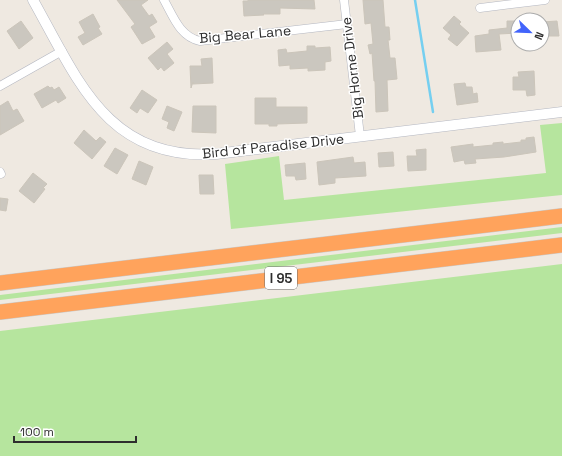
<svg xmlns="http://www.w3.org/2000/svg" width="562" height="456" viewBox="0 0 562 456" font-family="'Space Grotesk',sans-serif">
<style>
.green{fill:#b6e59e}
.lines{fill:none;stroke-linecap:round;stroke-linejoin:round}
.stream{stroke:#75cff0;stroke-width:2.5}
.building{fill:#cbc7bf;stroke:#cbc5ba}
.minor-casing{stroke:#b4b7c1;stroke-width:9}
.tertiary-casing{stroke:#b4b7c1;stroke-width:11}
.motorway-casing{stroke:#c9c9c9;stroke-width:16}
.minor{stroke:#fff;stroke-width:8}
.tertiary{stroke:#fff;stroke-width:10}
.motorway{stroke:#ffa35c;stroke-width:15}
.labels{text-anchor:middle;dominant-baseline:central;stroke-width:3;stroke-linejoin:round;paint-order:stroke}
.shield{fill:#fff;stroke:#6d6d6d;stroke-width:1}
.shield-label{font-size:13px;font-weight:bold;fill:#2e2e2e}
.street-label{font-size:14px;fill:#2e2e2e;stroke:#fff}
</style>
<rect width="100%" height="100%" fill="#efe9e1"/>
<g class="green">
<polygon points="562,123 562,195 231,229 225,164 279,156 284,200 546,173 540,125"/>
<polygon points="562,227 562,233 0,300 0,295"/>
<polygon points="562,264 562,456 0,456 0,331"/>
</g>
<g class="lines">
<polyline class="stream" points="415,0 433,112"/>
</g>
<g class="building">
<polygon points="117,0 148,0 141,5 149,16 152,14 157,22 149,27 155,37 142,44 131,27 135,24"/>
<polygon points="248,0 314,0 315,9 280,8 280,14 263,14 264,15 244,16 243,1 248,1"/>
<polygon points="363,0 383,0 385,27 389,27 390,40 388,40 390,58 395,58 397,79 387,80 388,111 376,112 375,81 374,81 372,53 370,54 368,45 373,44 371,23 365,24"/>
<polygon points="93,14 100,27 98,28 102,34 83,45 78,37 85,33 79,22"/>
<polygon points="454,16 461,22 459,24 469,33 457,46 448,39 451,35 443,28"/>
<polygon points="21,21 33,38 19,49 7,31"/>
<polygon points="507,21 518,21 518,33 499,34 501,50 476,52 475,36 489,34 489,30 507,28"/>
<polygon points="557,21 559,36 542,36 542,22"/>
<polygon points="167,42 173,49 167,54 174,63 164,71 161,67 158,70 148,58"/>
<polygon points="307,46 315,46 315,48 330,47 331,61 325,62 325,70 308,71 308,68 290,69 290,65 279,66 278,50 286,49 287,53 307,51"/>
<polygon points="212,58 213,83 193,84 193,82 191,88 190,66 202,66 201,59"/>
<polygon points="534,71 535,95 527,96 526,90 513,90 513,77 519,77 518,72"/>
<polygon points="465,83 466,87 472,87 473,94 477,93 478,102 457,105 454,84"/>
<polygon points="48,86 50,88 52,87 54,90 59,87 66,98 58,103 56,100 42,108 34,94"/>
<polygon points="142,90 157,100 148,113 140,108 137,113 130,108"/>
<polygon points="255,98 276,98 276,107 307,107 307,123 277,124 277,126 269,126 269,124 255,124"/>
<polygon points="8,101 13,111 17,109 24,121 0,135 0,106"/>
<polygon points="167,106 182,112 174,131 167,128 169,122 162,119"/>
<polygon points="193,106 216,106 216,133 192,132"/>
<polygon points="84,130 96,141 100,137 106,142 92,159 74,143"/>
<polygon points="534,137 536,152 504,157 475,159 476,163 465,164 464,160 454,162 451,147 473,144 473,147 493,145 493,143 503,142 503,144 521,142 521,140 526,140 526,138"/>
<polygon points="115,148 128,155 117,174 104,166"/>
<polygon points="426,149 426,170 408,171 407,156 417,156 416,150"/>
<polygon points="393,152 394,166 379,167 378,153"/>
<polygon points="353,157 354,163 365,162 366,176 335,178 335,183 319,185 317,162"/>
<polygon points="139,161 153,167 146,185 132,179"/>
<polygon points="305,163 306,179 296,180 295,176 286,176 285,165"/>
<polygon points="33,173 47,184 43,188 45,189 34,203 19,191"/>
<polygon points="199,175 213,175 214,194 200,194"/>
<polygon points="0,198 8,199 6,211 0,210"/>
</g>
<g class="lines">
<defs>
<g id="minor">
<path d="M164 0C173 16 180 37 200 41L347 24"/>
<polyline points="344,0 360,136"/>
<polyline points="480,8 545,0"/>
<polyline points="0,86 62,51"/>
<polyline points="0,172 1,174"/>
</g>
<path id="tertiary" d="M33 0C78 80 107 161 216 154L562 112"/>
<g id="motorway">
<polyline points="0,283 562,216"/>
<polyline points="0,312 562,245"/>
</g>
</defs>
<use href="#minor" class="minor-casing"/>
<use href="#tertiary" class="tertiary-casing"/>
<use href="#motorway" class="motorway-casing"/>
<use href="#minor" class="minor"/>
<use href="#tertiary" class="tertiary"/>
<use href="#motorway" class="motorway"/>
</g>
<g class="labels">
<rect class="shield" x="265" y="267" width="32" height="22" rx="3"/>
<g class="shield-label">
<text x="281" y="278">I 95</text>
</g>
<g class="street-label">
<text transform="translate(245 34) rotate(-5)">Big Bear Lane</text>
<text transform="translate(352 68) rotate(-97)">Big Horne Drive</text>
<text transform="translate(273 146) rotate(-6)">Bird of Paradise Drive</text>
</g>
</g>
<g transform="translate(530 32) rotate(113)"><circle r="19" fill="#ffffff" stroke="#ababab"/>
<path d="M0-3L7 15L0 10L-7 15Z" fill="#4264fb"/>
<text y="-6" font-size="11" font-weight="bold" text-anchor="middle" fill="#2e2e2e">N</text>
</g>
<path d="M14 436v6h122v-6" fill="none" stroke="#2e2e2e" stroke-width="2"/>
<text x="20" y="436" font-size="12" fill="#2e2e2e" stroke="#ffffff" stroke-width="3" paint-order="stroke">100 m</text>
</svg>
